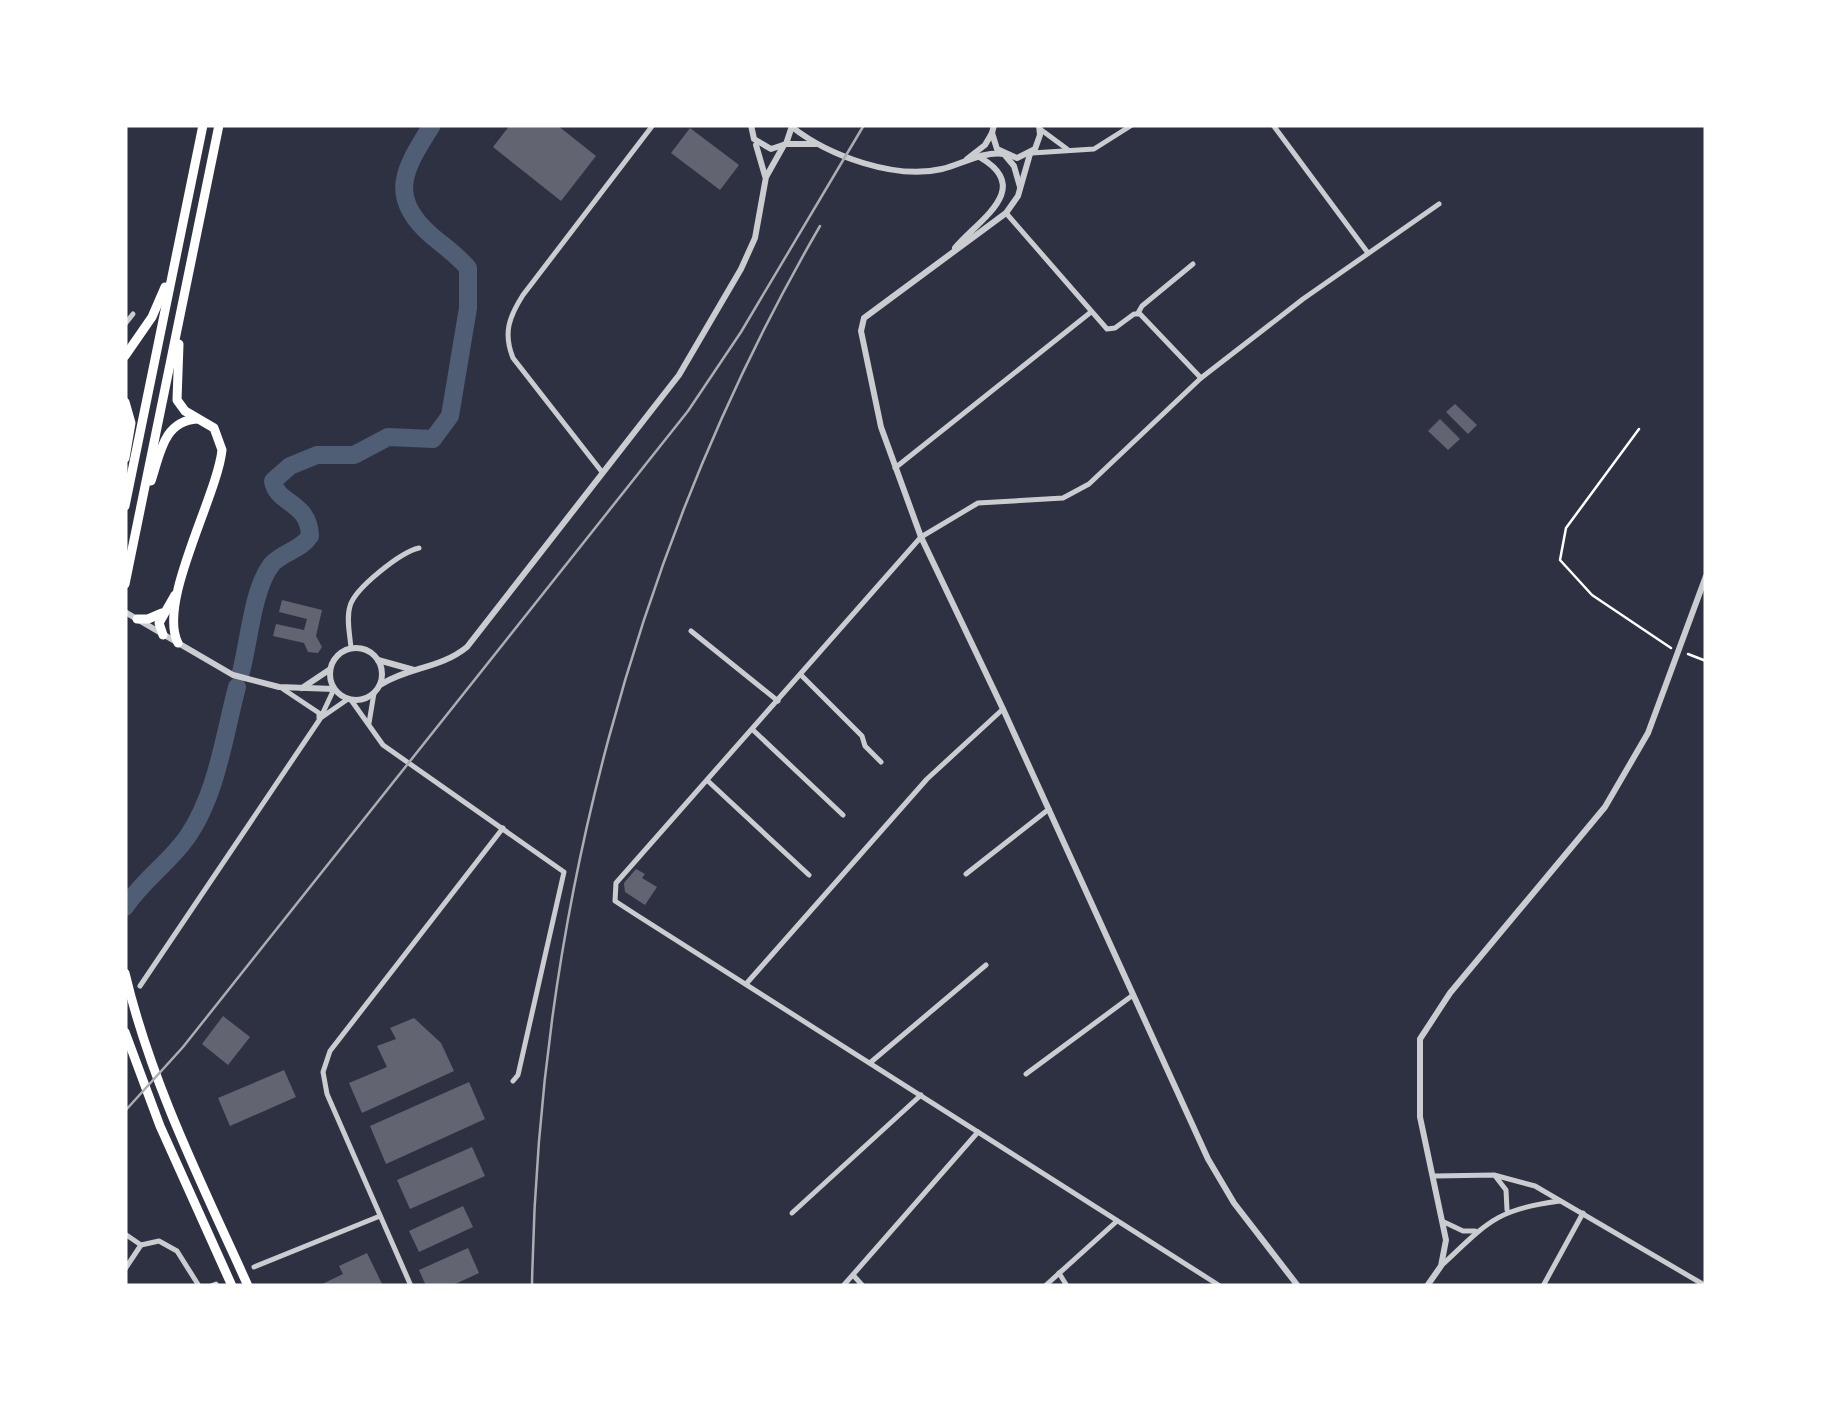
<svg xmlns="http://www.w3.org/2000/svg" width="1831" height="1411" viewBox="0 0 1831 1411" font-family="Lato,sans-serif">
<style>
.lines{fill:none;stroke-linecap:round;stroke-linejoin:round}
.river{stroke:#4f5d75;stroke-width:18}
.building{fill:#626471}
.path{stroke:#fff;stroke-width:2.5}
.minor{stroke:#caccd0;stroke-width:5}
.tertiary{stroke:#caccd0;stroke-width:6}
.trunk{stroke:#fff;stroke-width:9}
.rail{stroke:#abadb3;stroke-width:2.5}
</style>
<rect width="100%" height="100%" fill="#2d3142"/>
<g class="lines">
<g class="river">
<path d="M241 672C249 642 253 587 272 564 283 552 301 550 310 536 309 501 277 505 273 481L290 466 317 455H354L388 437 433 439 450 416 468 308V268C457 255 445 247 432 236 386 196 405 168 432 125"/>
<path d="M125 907C143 880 170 862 188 836 217 793 224 736 237 687"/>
</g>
</g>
<g class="building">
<polygon points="510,125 557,125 596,156 561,201 493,147"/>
<polygon points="690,128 739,165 720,190 671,153"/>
<polygon points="1455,404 1477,425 1468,434 1446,412"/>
<polygon points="1440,419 1460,439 1448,450 1428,431"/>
<polygon points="282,600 322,610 316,636 322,647 318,653 308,652 304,643 273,636 276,624 304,630 307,619 279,612"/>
<polygon points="636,869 645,874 642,878 657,887 645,905 625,892 624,883"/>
<polygon points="223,1016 250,1037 228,1065 202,1044"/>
<polygon points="414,1018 441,1043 454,1071 362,1113 349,1083 387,1067 377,1046 396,1039 390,1028"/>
<polygon points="284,1070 296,1097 230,1126 218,1098"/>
<polygon points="469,1082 485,1119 386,1164 370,1126"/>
<polygon points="472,1147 485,1176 410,1209 397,1180"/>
<polygon points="463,1206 473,1227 419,1252 409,1231"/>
<polygon points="468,1248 479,1273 451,1286 426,1286 419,1270"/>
<polygon points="367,1253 383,1286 318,1286 343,1274 339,1266"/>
</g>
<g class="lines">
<g class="path">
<polyline points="1639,429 1566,528 1560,560 1592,595 1671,648"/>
<polyline points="1688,654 1706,661"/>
</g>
<g class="minor">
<polyline points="1273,125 1368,253"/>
<polyline points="1040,129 1067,149"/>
<polyline points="1032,153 1094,149 1132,125"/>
<polyline points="1006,213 1107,329 1115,328 1134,314 1140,314 1201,378"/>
<polyline points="1138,313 1142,306 1193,264"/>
<polyline points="125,324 133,314"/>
<polyline points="895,468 1091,312"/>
<path d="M602 472 513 358C503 333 509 317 523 295L653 125"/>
<polyline points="691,631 778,701"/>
<path d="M351 648C350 635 346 619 350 606 355 588 401 552 419 548"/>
<polyline points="801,675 862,736 865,746 881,762"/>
<polyline points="283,689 319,713 319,718"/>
<polyline points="351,700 383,745 564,872 518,1075 513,1081"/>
<polyline points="322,717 348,699"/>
<polyline points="369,723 374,693"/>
<polyline points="753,730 843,815"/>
<polyline points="709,782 809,875"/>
<polyline points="966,874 1049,809"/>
<polyline points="746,984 927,779 1003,709"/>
<polyline points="140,986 320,719 334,689"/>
<polyline points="871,1062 986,965"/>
<polyline points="1026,1074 1133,995"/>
<polyline points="1435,1176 1494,1175 1535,1186 1706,1286"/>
<polyline points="1496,1177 1506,1190 1507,1210"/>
<polyline points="792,1213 921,1095"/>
<polyline points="1444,1222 1463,1231 1475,1231"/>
<polyline points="125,1234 141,1245 125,1269"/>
<polyline points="141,1245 159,1241 177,1251 199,1286"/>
<path d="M1442 1265C1487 1223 1496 1209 1560 1201"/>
<polyline points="254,1267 380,1216"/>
<polyline points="1059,1273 1067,1286"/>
<polyline points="853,1275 863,1286"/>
<polyline points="211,1286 216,1284"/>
<polyline points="411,1286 327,1094 323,1072 330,1051 503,828"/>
<polyline points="843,1286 978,1132"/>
<polyline points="1045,1286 1117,1221"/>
<polyline points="1220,1286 635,914 615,901 616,883 921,537 978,503 1063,498 1089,484 1201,378 1303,299 1439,204"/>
<polyline points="1543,1286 1583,1213"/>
</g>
<g class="tertiary">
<polyline points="751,125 754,139 771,149 786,144 792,126"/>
<polyline points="994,125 992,133 997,149 1017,158 1035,149 1040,135 1039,125"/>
<path d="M792 127C829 156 895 180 942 169 962 164 983 151 1004 154L1014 166 1020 187"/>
<polyline points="786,144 816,144"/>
<polyline points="756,145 765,176"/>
<polyline points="1030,154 1018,196 1006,213 864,318 861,331 881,427 921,537 1003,709 1208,1159 1234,1203 1298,1286"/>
<polyline points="967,159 985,145 992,133"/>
<path d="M955 248C977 221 1034 189 981 158"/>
<polyline points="125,612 233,675 279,687 334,689"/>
<circle cx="356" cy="674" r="26"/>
<polyline points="378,660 414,670"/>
<path d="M380 685C408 667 440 669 467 647L679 375 741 269 755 238 766 177 784 145"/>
<polyline points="302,688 329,670"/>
<polyline points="1427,1286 1441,1266 1446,1240 1420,1117 1420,1039 1450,993 1605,807 1648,733 1706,576"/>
</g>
<g class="trunk">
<polyline points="125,356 152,317 165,287"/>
<polyline points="125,402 131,423 125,458"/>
<path d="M151 481C160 455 163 421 197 419"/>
<polyline points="125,506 203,125"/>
<polyline points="125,584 219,125"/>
<polyline points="137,619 148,619 162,613"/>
<polyline points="163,635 159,623 175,595"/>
<path d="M178 643C157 602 217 497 222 450L214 428 185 411 177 400 179 344"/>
<path d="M125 973C151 1083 202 1184 248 1286"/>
<polyline points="125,1032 160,1126 232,1286"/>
</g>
<g class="rail">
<polyline points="125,1111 183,1047 688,411 741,332 864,125"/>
<path d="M532 1286C538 918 635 545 820 226"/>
</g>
</g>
<rect width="1831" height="1411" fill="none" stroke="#ffffff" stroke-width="255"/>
</svg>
